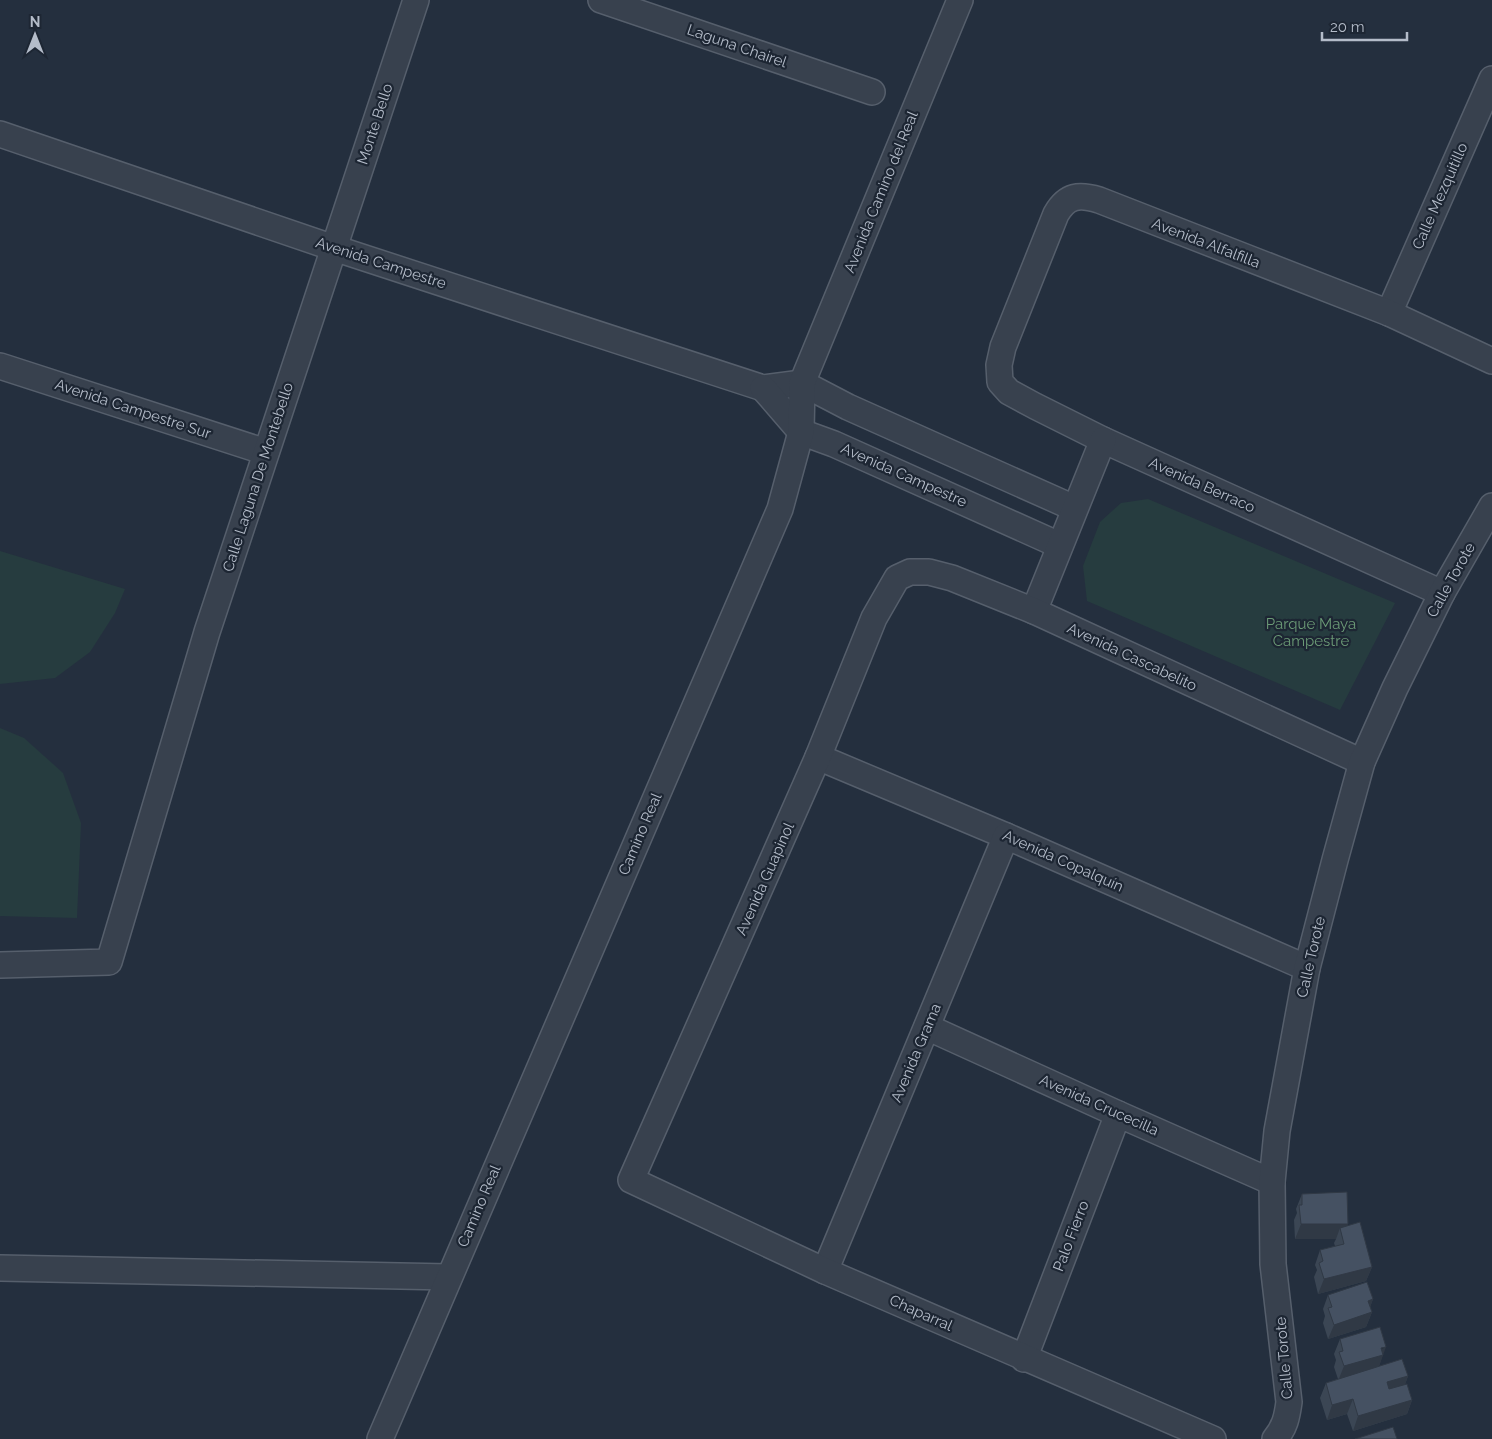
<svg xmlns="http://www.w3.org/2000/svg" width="1492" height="1439" viewBox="0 0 1492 1439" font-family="Raleway,sans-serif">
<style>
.green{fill:#263c3f}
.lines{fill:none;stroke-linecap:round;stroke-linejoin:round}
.minor-casing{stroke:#565f6c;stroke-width:28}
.minor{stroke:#38414e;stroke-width:25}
.wall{fill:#3b4654}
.shaded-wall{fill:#303945}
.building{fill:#455162;stroke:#303945}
.labels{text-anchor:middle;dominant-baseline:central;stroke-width:4.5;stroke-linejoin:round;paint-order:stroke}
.street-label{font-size:15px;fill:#b4bcc9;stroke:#1d2633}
.park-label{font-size:15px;fill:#6b9a76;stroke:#1d2633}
</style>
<rect width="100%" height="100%" fill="#242f3e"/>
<g class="green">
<polygon points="1148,499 1395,603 1340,710 1087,601 1083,566 1100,522 1121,503"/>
<polygon points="0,551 125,589 115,613 90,652 55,678 0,684"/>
<polygon points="0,728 24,738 63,773 81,823 77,918 0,916"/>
</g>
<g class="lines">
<defs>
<g id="minor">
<polyline points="601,0 872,92"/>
<polyline points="0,134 334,248 763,388 802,383 848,407 1074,508"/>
<polyline points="1389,313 1492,79"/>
<polyline points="0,366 266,452"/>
<polyline points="763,388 801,432 834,444 1059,545"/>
<path d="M1442 593 1103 440 1035 406 1009 392 1000 382 999 365 1003 347 1056 214C1067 195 1079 194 1099 200L1389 313 1492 361"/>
<polyline points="1034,611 1103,440"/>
<polyline points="818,757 1006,836 1307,968"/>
<polyline points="0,965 109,962 207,632 416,0"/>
<polyline points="927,1027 1118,1114 1272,1182"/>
<polyline points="0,1268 449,1277"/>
<polyline points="825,1271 1006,836"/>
<polyline points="1024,1359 1118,1114"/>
<polyline points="380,1439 780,509 801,432 802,383 960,0"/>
<polyline points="1213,1439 825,1271 631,1180 818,757 874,618 897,578 910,572 929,572 952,578 1034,611 1362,762"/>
<path d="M1275 1439C1285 1427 1287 1417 1289 1402L1273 1264 1272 1182 1277 1131 1307 968 1335 860 1362 762 1395 688 1442 593 1492 506"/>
</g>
</defs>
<use href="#minor" class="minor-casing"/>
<use href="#minor" class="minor"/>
</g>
<g class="wall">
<polygon points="1302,1194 1347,1226 1372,1267 1366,1281 1318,1294 1314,1277 1317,1270 1315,1265 1320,1250 1335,1246 1334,1243 1336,1239 1295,1239 1294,1220 1297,1213 1296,1209"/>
<polygon points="1328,1295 1373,1299 1370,1307 1372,1312 1366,1327 1328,1339 1323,1323 1325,1316 1323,1309"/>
<polygon points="1340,1339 1383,1354 1379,1366 1408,1376 1405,1384 1412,1400 1407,1414 1353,1431 1347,1414 1327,1420 1320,1398 1326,1383 1338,1379 1334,1367 1336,1360 1334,1354"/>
</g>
<g class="shaded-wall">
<polygon points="1301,1224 1348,1224 1343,1239 1340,1228 1336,1239 1295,1239"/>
<polygon points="1372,1267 1366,1281 1318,1294 1324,1279"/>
<polygon points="1373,1299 1368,1313 1372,1312 1366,1327 1328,1339 1334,1325 1368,1301"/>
<polygon points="1386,1347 1378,1369 1338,1381 1344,1366"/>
<polygon points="1408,1376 1403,1391 1382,1397 1387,1382"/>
<polygon points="1353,1399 1347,1414 1327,1420 1332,1405"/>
<polygon points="1412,1400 1407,1414 1353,1431 1358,1416"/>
</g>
<g class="building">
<polygon points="1347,1192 1348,1224 1301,1224 1299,1205 1302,1205 1302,1194"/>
<polygon points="1360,1222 1372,1267 1324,1279 1319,1263 1323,1261 1320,1250 1344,1244 1340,1228"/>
<polygon points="1367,1282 1373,1299 1368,1301 1372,1312 1334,1325 1328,1308 1332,1307 1328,1295"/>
<polygon points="1380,1327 1386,1347 1381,1348 1383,1355 1344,1366 1339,1352 1343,1351 1340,1339"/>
<polygon points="1402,1359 1408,1376 1387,1382 1389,1389 1407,1384 1412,1400 1358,1416 1353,1399 1332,1405 1326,1383"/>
<polygon points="1393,1427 1397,1439 1355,1439"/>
</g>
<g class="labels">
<g class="street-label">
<text transform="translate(737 46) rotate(19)">Laguna Chairel</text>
<text transform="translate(375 124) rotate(-72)">Monte Bello</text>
<text transform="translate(881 192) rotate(-68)">Avenida Camino del Real</text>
<text transform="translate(1440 196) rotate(-66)">Calle Mezquitillo</text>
<text transform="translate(1206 243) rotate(21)">Avenida Alfalfilla</text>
<text transform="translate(381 263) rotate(18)">Avenida Campestre</text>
<text transform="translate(133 409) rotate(18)">Avenida Campestre Sur</text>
<text transform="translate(904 475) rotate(24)">Avenida Campestre</text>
<text transform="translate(258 477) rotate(-72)">Calle Laguna De Montebello</text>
<text transform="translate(1202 485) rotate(24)">Avenida Berraco</text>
<text transform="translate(1451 580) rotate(-61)">Calle Torote</text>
<text transform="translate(1132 657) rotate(25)">Avenida Cascabelito</text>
<text transform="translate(640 834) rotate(-67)">Camino Real</text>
<text transform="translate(1063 861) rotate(24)">Avenida Copalquín</text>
<text transform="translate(765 879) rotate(-66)">Avenida Guapinol</text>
<text transform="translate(1311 957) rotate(-77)">Calle Torote</text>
<text transform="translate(916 1053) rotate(-67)">Avenida Grama</text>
<text transform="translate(1099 1105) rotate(24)">Avenida Crucecilla</text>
<text transform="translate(479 1206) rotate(-67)">Camino Real</text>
<text transform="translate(1071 1236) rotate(-69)">Palo Fierro</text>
<text transform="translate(921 1313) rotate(24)">Chaparral</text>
<text transform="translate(1284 1358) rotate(-95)">Calle Torote</text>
</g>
<g class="park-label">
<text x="1311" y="624">Parque Maya<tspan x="1311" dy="17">Campestre</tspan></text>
</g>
</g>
<g transform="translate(35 35)" stroke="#1d2633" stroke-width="4" paint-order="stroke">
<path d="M0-4L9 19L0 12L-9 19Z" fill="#b4bcc9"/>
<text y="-8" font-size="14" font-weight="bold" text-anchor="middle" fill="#b4bcc9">N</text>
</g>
<path d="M1322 32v8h85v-8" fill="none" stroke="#b4bcc9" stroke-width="2.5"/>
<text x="1330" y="32" font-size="15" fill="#b4bcc9" stroke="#1d2633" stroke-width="4" paint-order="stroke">20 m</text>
</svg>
